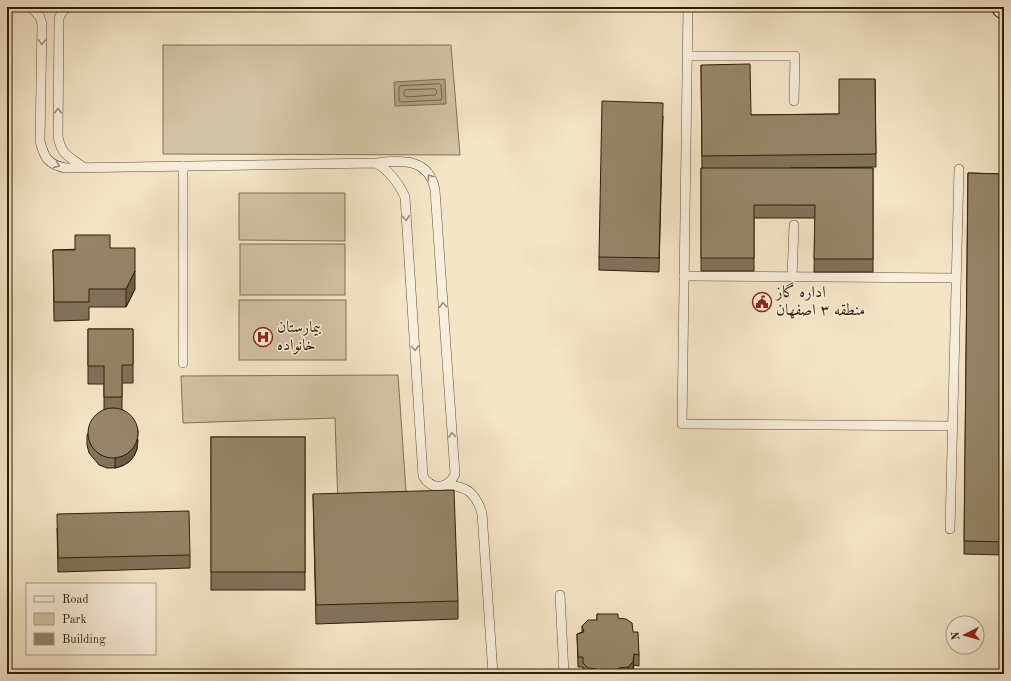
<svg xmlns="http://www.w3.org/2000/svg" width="1011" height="681" viewBox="0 0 1011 681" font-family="'Old Standard TT',Amiri,serif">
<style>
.green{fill:#d3c3a6;stroke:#827056}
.water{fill:#b1a185;stroke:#7d6d52}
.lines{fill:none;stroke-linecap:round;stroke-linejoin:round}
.shore{stroke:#706046;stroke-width:1}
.service-casing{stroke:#615036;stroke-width:10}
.secondary-casing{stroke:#301e06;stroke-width:24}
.service{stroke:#f8eedb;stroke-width:9}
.secondary{stroke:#f8eedb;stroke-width:22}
.wall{fill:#81725b;stroke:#301e06}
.shaded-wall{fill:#695d4a;stroke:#301e06}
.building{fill:#96856a;stroke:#301e06}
.oneway{stroke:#9e907b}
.labels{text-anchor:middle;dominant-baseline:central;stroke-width:3;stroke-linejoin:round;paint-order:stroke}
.poi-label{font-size:16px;fill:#301e06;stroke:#f8eedb;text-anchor:start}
</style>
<rect width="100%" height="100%" fill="#f4e5c7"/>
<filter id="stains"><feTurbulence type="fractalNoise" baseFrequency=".005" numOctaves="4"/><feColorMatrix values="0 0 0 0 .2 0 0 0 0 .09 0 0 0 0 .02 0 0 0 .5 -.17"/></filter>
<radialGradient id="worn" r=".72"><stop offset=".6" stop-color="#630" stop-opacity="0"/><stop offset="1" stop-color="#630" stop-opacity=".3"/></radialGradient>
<g class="green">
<polygon points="163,45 451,45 460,155 163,154"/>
<polygon points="239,193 345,193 345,241 239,240"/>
<rect x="240" y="244" width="105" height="51"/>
<rect x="239" y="300" width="107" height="60"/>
<polygon points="398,375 407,505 338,507 335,418 183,423 181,376"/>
</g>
<polygon class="water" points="445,79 446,104 395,106 394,82"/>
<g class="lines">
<g class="shore">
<polygon points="440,84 441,85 442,98 441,100 401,102 399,101 399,87 400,86"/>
<polygon points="435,89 436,90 437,93 435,95 406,97 404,95 404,92 405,90"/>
</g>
<defs>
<g id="service">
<path d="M31 7 40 17 42 24 40 141C44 157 48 165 66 168L376 163C402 160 429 158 435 190L455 474C448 490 431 490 423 476L405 197C398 182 390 171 376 163"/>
<path d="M67 7 62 12 59 18 58 137C62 156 69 156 83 167"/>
<polyline points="688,7 682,424 953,426"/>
<polyline points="687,56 795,56 794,101"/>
<polyline points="183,166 183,363"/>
<polyline points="684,276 956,278"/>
<polyline points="792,277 794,225"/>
<path d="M445 485C467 486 475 492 482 513L493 674"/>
<polyline points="950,529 959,169"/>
<polyline points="560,595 564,674"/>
</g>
<polyline id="secondary" points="1003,7 1004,7"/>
</defs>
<use href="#service" class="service-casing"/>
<use href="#secondary" class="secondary-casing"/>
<use href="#service" class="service"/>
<use href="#secondary" class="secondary"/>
</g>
<g class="wall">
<polygon points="701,65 751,115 839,114 875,79 876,167 791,168 873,168 873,272 814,272 815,218 754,218 754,271 701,271 701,168 702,168"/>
<polygon points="663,116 659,272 599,270 599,257"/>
<polygon points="968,173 1004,174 1004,555 964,554"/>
<polygon points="110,248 135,289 126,307 89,307 89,320 54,321 53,250"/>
<polygon points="88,329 133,329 133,383 122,383 122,409 138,440 137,449 134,456 129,462 122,466 115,468 107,468 99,465 89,453 87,445 87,435 104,409 104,384 88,384"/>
<rect x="211" y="437" width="94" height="153"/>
<polygon points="313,494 458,601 458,619 316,624"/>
<polygon points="57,528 190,555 190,568 58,572"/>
<polygon points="597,614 618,618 633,632 639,655 639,666 634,665 633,673 632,674 583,674 583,667 578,667 577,634 582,632 582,626 597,620"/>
</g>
<g class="shaded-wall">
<polygon points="135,271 135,289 126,307 126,289"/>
<polygon points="138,430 137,449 134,456 129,462 122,466 115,468 115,458"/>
<polygon points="634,654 633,673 632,674 628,674 628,667"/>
</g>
<g class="building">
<polygon points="750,64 751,115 839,114 839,79 875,79 876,154 702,156 701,65"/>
<polygon points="602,101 663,103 659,258 599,257"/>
<polygon points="701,168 873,168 873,259 814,259 815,205 754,205 754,258 701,258"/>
<polygon points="968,173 1004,174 1004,542 964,541"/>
<polygon points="75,235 110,235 110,248 135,248 135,271 126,289 89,289 89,302 54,302 53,250 75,250"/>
<polygon points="88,329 133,329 133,365 122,365 122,397 104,397 104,366 88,366"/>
<circle cx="113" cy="433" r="25"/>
<rect x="211" y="437" width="94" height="135"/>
<polygon points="454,490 458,601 316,605 313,494"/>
<polygon points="189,511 190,555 58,558 57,514"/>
<polygon points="597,614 618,614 618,618 626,619 632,623 633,632 638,632 639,655 634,654 633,662 628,667 619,668 619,674 597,674 596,669 588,668 583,663 583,657 578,657 577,634 584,632 582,626 588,620 597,620"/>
</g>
<defs><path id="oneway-chevron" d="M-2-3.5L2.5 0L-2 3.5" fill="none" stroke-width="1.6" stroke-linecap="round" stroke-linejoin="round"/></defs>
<g class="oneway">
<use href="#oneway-chevron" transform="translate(42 42) rotate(91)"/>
<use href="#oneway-chevron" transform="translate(58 111) rotate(-90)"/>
<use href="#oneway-chevron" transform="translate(57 165) rotate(23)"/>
<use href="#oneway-chevron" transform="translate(430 177) rotate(-124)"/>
<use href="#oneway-chevron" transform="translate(406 218) rotate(86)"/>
<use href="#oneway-chevron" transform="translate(443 305) rotate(-94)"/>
<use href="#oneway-chevron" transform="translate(415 348) rotate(86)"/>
<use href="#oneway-chevron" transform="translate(452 435) rotate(-94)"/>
</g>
<defs>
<symbol id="civic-ring" viewBox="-11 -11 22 22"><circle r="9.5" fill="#f8eedb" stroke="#8f2418" stroke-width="1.5"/><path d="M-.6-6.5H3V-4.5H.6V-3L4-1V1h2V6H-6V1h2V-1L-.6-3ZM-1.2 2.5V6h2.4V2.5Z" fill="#8f2418"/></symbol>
<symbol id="hospital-ring" viewBox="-11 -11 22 22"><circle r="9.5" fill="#f8eedb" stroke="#8f2418" stroke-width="1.5"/><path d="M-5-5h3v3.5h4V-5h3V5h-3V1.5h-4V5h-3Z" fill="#8f2418"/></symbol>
</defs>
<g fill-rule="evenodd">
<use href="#civic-ring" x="751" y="291" width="22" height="22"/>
<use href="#hospital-ring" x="252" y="326" width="22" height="22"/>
</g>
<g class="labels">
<g class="poi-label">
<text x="776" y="293">اداره گاز<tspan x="776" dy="18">منطقه ۳ اصفهان</tspan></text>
<text x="277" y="328">بیمارستان<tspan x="277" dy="18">خانواده</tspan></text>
</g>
</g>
<rect width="1011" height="681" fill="none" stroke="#f4e5c7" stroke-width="24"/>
<rect x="8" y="8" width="995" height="665" fill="none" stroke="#301e06" stroke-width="2"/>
<rect x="12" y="12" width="987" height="657" fill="none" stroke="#301e06"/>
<rect x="26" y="583" width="130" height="72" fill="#f8eedb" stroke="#a89b86"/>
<rect x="34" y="596" width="20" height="6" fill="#f8eedb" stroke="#a89b86"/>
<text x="62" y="603" font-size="12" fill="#301e06">Road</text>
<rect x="34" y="613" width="20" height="12" fill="#d3c3a6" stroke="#a89b86"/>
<text x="62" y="623" font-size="12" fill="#301e06">Park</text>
<rect x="34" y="633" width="20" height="12" fill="#96856a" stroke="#a89b86"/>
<text x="62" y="643" font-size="12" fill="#301e06">Building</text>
<g transform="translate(965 635) rotate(264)"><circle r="19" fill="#f8eedb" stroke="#a89b86"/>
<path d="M0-3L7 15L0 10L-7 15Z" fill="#8f2418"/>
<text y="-6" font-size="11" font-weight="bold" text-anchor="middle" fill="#301e06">N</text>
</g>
<rect width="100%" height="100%" filter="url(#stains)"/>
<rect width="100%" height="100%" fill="url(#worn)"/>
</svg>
